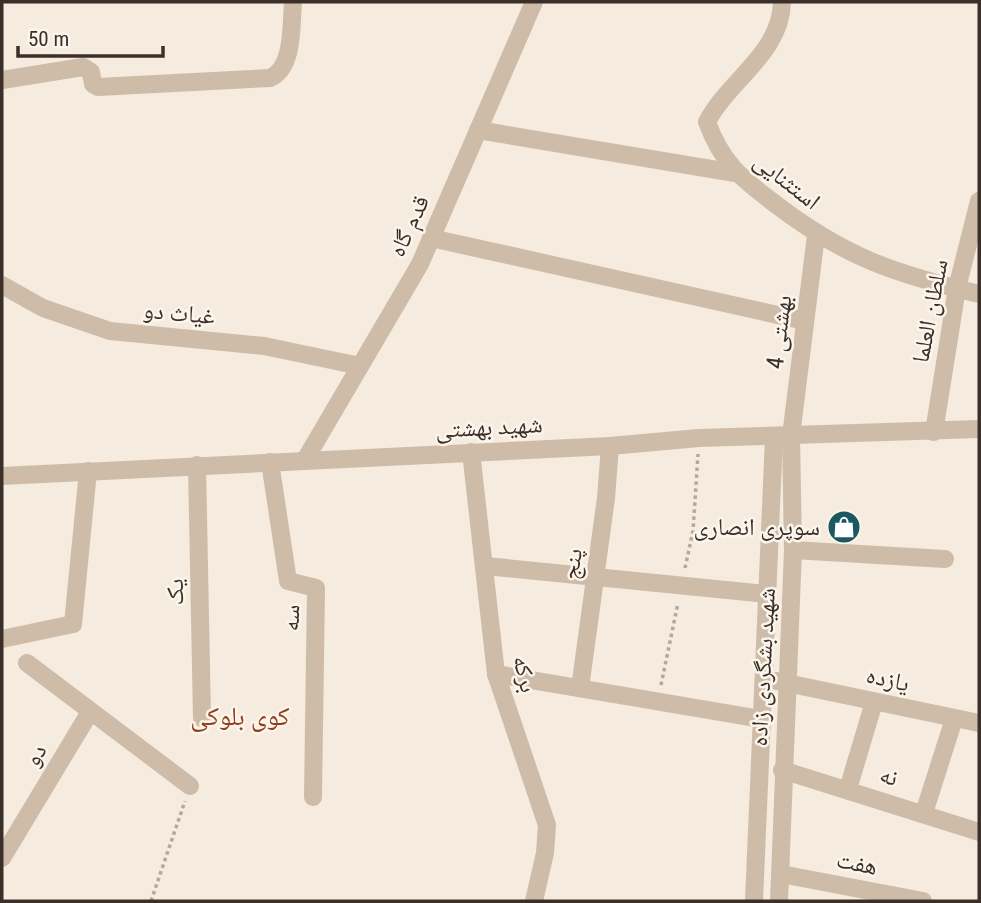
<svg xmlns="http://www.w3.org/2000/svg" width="981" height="903" viewBox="0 0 981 903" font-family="'Roboto Condensed','Noto Naskh Arabic',sans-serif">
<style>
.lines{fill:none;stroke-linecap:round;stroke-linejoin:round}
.path{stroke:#baa693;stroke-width:3.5;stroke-dasharray:3.5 3.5;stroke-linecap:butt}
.minor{stroke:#cebca9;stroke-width:18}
.labels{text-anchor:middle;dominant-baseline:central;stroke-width:5;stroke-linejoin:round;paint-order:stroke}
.street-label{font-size:24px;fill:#3b3029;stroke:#fbf5eb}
.poi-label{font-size:24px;fill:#3b3029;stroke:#fbf5eb;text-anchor:end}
.neighbourhood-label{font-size:26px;fill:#913d1b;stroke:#fbf5eb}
</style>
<rect width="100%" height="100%" fill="#f5ebde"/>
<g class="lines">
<g class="path">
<polyline points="685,568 693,531 698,454"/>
<polyline points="661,685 678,603"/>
<polyline points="151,901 185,801"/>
</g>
<g class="minor">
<path d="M782 2C781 53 729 80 707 122 722 163 741 178 774 203 844 257 895 274 979 294"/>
<path d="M2 80 83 67 91 72 93 84 98 87 270 78C294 68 291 25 293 2"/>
<polyline points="478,130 735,173"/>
<polyline points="431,238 805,321"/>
<polyline points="2,285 43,308 110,331 264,346 360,366"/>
<polyline points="934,432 957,288 979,201"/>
<polyline points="471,452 496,674 547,825 545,853 534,901"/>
<polyline points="305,460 420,264 534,2"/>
<polyline points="270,462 288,581 316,588 313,797"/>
<polyline points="197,465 202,718"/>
<polyline points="2,476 610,446 699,438 979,429"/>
<polyline points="793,550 945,559"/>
<polyline points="486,566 766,594"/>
<polyline points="2,639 73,624 88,471"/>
<polyline points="27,663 190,786"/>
<polyline points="496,674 761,719"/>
<polyline points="777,681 979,723"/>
<polyline points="580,688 606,498 610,446"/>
<polyline points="782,770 979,832"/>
<polyline points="848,789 874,702"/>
<polyline points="924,813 954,719"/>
<polyline points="2,858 90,712"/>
<polyline points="781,874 923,901"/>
<polyline points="754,901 774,437"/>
<polyline points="779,901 793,550 791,436 816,235"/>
</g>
</g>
<defs>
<symbol id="shop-disc" viewBox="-11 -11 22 22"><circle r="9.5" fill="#1b5860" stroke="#fbf5eb"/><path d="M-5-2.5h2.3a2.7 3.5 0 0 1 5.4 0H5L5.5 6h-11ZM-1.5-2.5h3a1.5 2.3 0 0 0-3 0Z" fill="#fff"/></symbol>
</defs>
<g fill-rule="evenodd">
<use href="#shop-disc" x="825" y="508" width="38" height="38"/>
</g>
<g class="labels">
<g class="street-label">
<text transform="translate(787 181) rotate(38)">استثنایی</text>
<text transform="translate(409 226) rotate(-65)">قدم گاه</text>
<text transform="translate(930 311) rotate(-79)">سلطان العلما</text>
<text transform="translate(179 313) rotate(5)">غیاث دو</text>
<text transform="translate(779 332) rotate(-83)">بهشتی 4</text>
<text transform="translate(489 427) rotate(-3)">شهید بهشتی</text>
<text transform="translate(572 564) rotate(-82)">پنج</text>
<text transform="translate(175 592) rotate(-91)">یک</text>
<text transform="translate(291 618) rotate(-89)">سه</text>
<text transform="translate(763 667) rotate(-87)">شهید بشگردی زاده</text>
<text transform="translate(525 674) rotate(77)">برکه</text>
<text transform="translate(888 679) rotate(13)">یازده</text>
<text transform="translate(35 755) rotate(-59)">دو</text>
<text transform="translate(889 776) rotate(18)">نه</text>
<text transform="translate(857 863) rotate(11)">هفت</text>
</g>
<g class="poi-label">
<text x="820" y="527">سوپری انصاری</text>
</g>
<g class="neighbourhood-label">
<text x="240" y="716">کوی بلوکی</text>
</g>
</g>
<rect width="981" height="903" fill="none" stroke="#3b3029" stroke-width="7"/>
<path d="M18 46v10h145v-10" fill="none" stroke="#3b3029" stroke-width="3.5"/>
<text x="28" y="46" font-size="21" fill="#3b3029" stroke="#fbf5eb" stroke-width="5" paint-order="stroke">50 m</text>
</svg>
